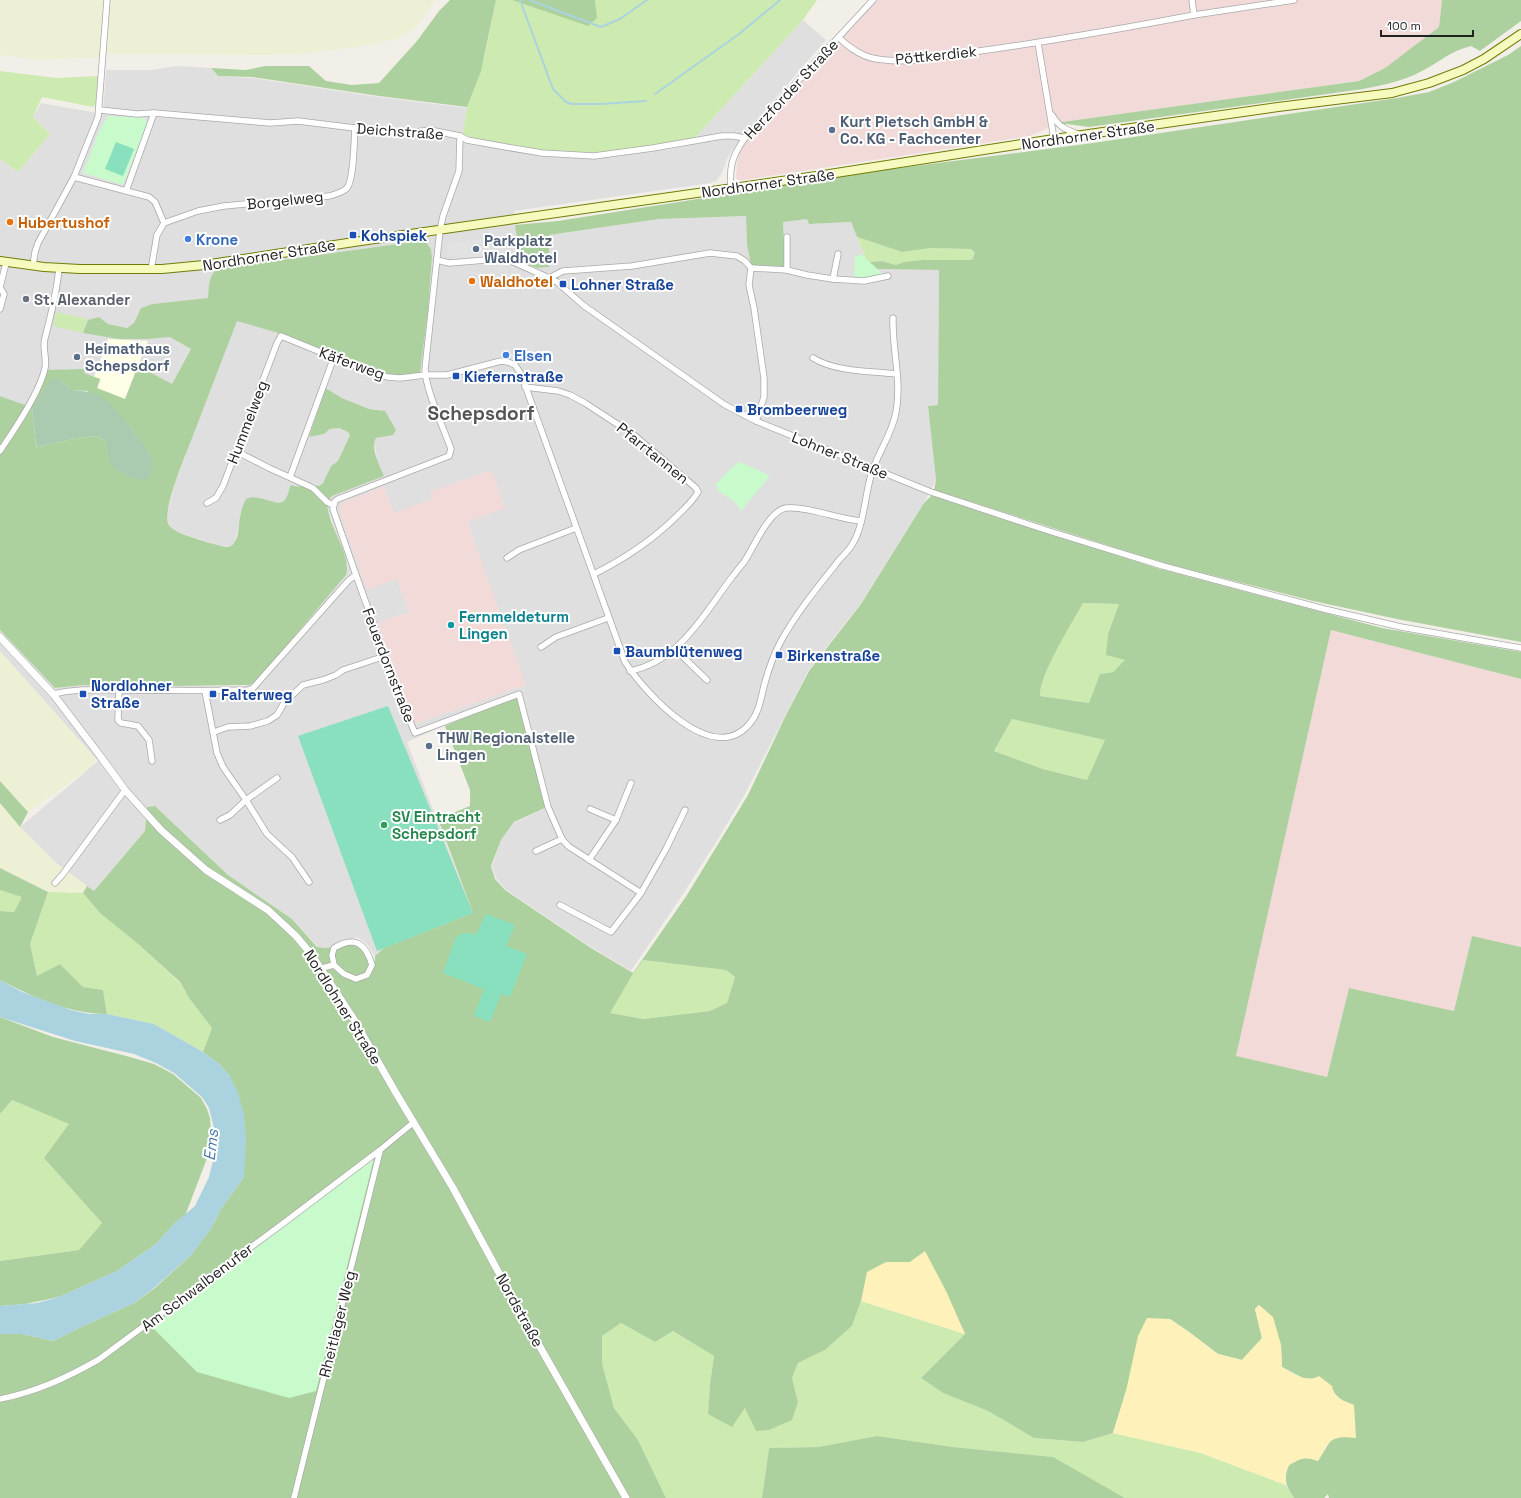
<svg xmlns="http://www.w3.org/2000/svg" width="1521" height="1498" viewBox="0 0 1521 1498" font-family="'Space Grotesk',sans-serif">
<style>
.residential{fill:#e0dfdf;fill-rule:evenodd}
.commercial{fill:#f2dad9}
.education{fill:#ffffe5}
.farmland{fill:#eef0d5}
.grass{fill:#cdebb0}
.forest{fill:#add19e;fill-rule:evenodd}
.sand{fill:#fff1ba}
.cemetery{fill:#aacbaf}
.park{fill:#c8facc}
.pitch{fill:#88e0be}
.parking{fill:#e2e2e2}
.water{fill:#aad3df}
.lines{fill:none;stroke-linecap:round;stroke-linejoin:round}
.stream{stroke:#aad3df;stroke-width:2}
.minor-casing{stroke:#a9a9a9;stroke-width:7}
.tertiary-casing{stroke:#a9a9a9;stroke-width:8}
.secondary-casing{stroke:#707d05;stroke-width:10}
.minor{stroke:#fff;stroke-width:5.5}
.tertiary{stroke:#fff;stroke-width:7}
.secondary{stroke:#f7fabf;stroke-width:8}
.service-dot{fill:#5c6f8a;stroke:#fff;stroke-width:1.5}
.food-dot{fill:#e8710a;stroke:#fff;stroke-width:1.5}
.transit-dot{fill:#1a4fb4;stroke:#fff;stroke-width:1.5}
.shop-dot{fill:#3f7fe0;stroke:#fff;stroke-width:1.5}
.worship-dot{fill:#6b7280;stroke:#fff;stroke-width:1.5}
.culture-dot{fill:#0f9aa8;stroke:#fff;stroke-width:1.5}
.leisure-dot{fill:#2e9e5b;stroke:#fff;stroke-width:1.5}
.labels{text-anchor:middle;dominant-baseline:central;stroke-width:4;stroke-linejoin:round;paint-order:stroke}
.street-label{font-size:15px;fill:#222;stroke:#fff}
.service-label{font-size:15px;font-weight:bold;fill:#4e5e75;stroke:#fff;text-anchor:start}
.food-label{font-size:15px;font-weight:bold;fill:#c56008;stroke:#fff;text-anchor:start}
.transit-label{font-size:15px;font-weight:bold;fill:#164399;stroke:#fff;text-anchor:start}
.shop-label{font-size:15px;font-weight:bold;fill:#366cbe;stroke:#fff;text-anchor:start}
.worship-label{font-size:15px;font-weight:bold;fill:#5b616d;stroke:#fff;text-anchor:start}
.culture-label{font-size:15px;font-weight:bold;fill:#0d838f;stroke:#fff;text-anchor:start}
.leisure-label{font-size:15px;font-weight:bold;fill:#27864d;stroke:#fff;text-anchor:start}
.water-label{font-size:16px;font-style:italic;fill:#4a7aab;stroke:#fff}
.district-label{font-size:19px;font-weight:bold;fill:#555;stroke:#fff}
</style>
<rect width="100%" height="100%" fill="#f2efe9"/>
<path class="residential" d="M803 20 826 40 744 134 735 146 727 159 722 173 716 181 711 183 514 211 520 261 537 268 549 267V235L659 219 746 216 747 245 751 265 783 221 807 219 809 224 851 222 867 263 870 266 878 269 939 270 938 405 928 406 936 480 924 503 861 603 808 671 745 794 718 839 681 897 631 971 591 947 505 889 496 878 492 866 501 840 514 823 548 807 519 693 407 742 473 913 384 948 375 956 366 943 356 937 352 941 339 945 325 948 318 947 292 919 228 875 155 806 147 807 145 831 94 891 56 863 20 827 84 773 97 760 0 651V630L55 688 84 685 245 686 256 682 346 575 348 565 328 511V501L332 496 351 488 377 457 374 442 376 438 393 435 381 410 369 409 342 398 327 389 325 390 309 437 324 434 330 429 339 428 348 432 350 435 338 461 331 466 323 483 319 486 313 484 296 487 285 500 281 503 271 502 258 497 239 526 234 544 229 547 218 545 189 536 177 532 171 527 168 522 167 515 175 483 183 458 191 441 237 320 275 332 396 376 406 374H416L421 364 428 311 432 257 431 249 426 242 419 241 217 269 209 286V298L152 304 141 308 134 323 127 328 108 324 99 317 119 339H149L170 337 191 349 172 384 97 388 84 373 86 369 25 405 0 396V159L18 172 50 134 33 117 41 103 103 114 106 71 108 70H152L176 66 210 68 218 76 252 78 379 97 467 108 462 142 510 150 597 158 614 156 671 149 685 146 693 140ZM492 470 467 522 525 685 415 724 378 623 409 612 397 579 367 589 341 503 384 487 394 514 433 499 431 492Z"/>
<g class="commercial">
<polygon points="878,0 1442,0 1439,27 1385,68 1359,81 1062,122 1030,136 744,180 738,180 736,178 737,162 740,152 746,142"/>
<polygon points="492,470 505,508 467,522 526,685 415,724 378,623 409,612 397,579 367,590 339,510 340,506 341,503 345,501 384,487 394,513 433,499 430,492"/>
<polygon points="1331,630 1521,679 1521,947 1472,936 1454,1011 1349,988 1327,1077 1235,1057"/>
</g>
<polygon class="education" points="108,339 148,341 125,399 97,388 101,379 94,377"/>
<g class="farmland">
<polygon points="0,0 435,0 415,29 397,39 358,47 297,54 271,55 109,54 98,57 41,60 0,55"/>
<polygon points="0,651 98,761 83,773 28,812 0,781"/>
<polygon points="0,803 20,827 56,863 87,886 83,893 48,892 0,868"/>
</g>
<g class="grass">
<polygon points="496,0 512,0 596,18 595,0 817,0 803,20 693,140 593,155 543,151 480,141 463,134 467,107 484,59"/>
<polygon points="0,71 57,78 98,76 96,104 93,107 42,97 33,117 50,134 18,172 0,159"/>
<polygon points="857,237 902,252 931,248 971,249 975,253 972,260 904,262 896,265 882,261 867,262"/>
<polygon points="56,312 87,319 83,333 53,326"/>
<path d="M1083 603 1119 604 1108 634 1107 655 1126 660 1113 672 1100 674 1089 703 1040 696C1039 675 1071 623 1083 603Z"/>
<polygon points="1012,719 1106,740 1088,780 1043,769 994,751"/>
<polygon points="0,890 23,896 14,912 0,911"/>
<polygon points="48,892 83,893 100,913 138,944 180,983 189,998 212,1028 203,1052 154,1024 107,1014 103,990 83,987 60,964 37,976 30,944"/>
<polygon points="643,960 726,970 735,977 727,1003 710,1011 643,1019 609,1013 631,977"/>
<polygon points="12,1100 70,1124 44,1158 102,1223 79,1250 0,1261 0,1114"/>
<polygon points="861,1301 965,1334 921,1378 943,1393 988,1411 1034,1438 1083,1442 1113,1433 1201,1453 1286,1485 1294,1498 1125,1498 1052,1457 953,1447 877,1436 818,1447 769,1448 762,1498 666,1498 638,1440 614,1408 602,1363 602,1336 621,1323 655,1342 673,1331 714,1356 710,1384 709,1414 798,1402 792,1378 798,1363 825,1350 852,1326"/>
</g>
<g class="forest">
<polygon points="450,0 496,0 481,71 467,107 379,96 252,77 218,76 211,68 246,70 265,66 309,66 326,81 352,85 379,83 417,41 439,11"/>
<polygon points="512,0 595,0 597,18 588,26"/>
<path d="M1442 0H1521V21L1480 51 1471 46C1450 51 1440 62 1422 71 1404 81 1383 85 1363 89L1089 127 1067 124 1061 125 1062 122 1359 81 1385 68 1439 27Z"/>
<polygon points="1521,46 1521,642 1397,619 1313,601 1163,563 934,490 936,480 928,406 938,405 939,270 878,269 870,266 867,262 882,261 896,265 904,262 924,260 972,260 975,253 971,249 931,248 902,252 857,237 851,222 809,224 807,219 783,222 785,268 751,265 747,245 746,216 659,219 549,235 549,267 537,268 520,261 515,225 558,221 868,172 1093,143 1397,98 1429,92 1454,82 1508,55"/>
<path d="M419 241 426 242 431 249 432 257 428 311 420 372 416 374H406L396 376 378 372 275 332 237 321 191 441C185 455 163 509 168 523 169 526 173 529 176 531 183 535 223 548 229 547 231 546 234 544 234 543 240 535 238 523 241 513 242 508 244 503 246 499 258 492 278 509 285 500 288 496 289 489 291 485 300 489 309 483 319 486L323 483 331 466 338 461 350 435 348 432 339 428 330 429 324 434 309 437 325 390 327 389 342 398 369 409 385 411 396 430 393 435 376 438C370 448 380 466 384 476L332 496 328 501C324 521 353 555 346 575L256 682 249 685 171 686 84 685 55 688 0 630V396L25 405 32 401 45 370 86 369 84 373 100 379 97 388 125 399 138 366 172 384 191 349 170 337 149 339H119L83 333 88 320 99 317 108 324 127 328 134 323 141 308 152 304 208 298C209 287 208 277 217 269ZM60 380 71 390 87 391 115 411 131 428 150 454 112 466 105 441 97 436 76 438 38 447 36 445 32 409Z"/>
<path d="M932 495 1160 569 1382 628 1521 652V679L1331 630 1236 1056 1327 1077 1349 988 1454 1011 1472 936 1521 947V1498H1329L1328 1494 1324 1498H1294C1286 1485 1283 1480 1289 1465 1301 1458 1305 1456 1318 1461L1331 1440 1342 1436 1341 1400 1333 1392 1314 1379 1303 1378 1282 1367 1281 1345 1266 1311 1259 1305 1255 1309 1262 1338 1242 1360 1218 1354 1189 1332 1170 1319 1126 1391 1113 1433 1083 1442 1034 1438 988 1411 943 1393 921 1378 965 1334 925 1252 910 1262H886L861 1301 852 1326 825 1350 798 1363 792 1378 798 1402 792 1420 769 1430 756 1431 745 1408 732 1427 708 1414 710 1384 714 1356 673 1331 655 1342 621 1323 602 1336V1363L614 1408 638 1440 666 1498H0V1334H22L53 1341 81 1327 134 1303 155 1288 191 1255 210 1230 221 1209 244 1177V1160L230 1076 219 1064 203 1052 212 1028 189 998 180 982 138 944 100 913 83 893 87 886 94 891 145 831 147 807 155 806 228 875 292 919 317 947 325 948 357 943 371 962 375 961V956L384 948 473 913 438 819 470 806V790L445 726 519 694 547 807 514 822 501 840 491 866 495 879 505 890 591 948 633 973 687 895 748 795 787 713 809 671 861 604 924 503ZM1083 603 1119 604 1108 634 1106 655 1125 660 1113 672 1100 674 1089 703 1040 696C1039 675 1072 623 1083 603ZM1012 719 1105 740 1087 780 1043 769 994 751ZM643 960 726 970 735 977 727 1003 710 1011 643 1019 610 1013 631 977Z"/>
<polygon points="0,781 28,812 20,827 0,803"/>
<path d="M0 868 48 892 30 944 37 976 60 964 83 987 103 990 107 1014C69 1014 33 997 0 980V911L14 912 22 897 0 890Z"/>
<polygon points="0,1017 53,1037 130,1057 154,1064 173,1074 201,1098 207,1109 210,1118 212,1145 185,1216 176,1222 156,1244 117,1271 59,1297 25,1304 0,1306 0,1261 79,1250 102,1223 44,1158 69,1124 12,1100 0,1114"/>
<polygon points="877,1436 953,1447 1053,1457 1125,1498 762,1498 769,1448 818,1447"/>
</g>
<g class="sand">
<polygon points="925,1251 947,1293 965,1334 861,1301 867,1272 886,1262 910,1262"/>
<path d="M1259 1305 1273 1317 1281 1345 1282 1367C1294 1374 1306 1383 1319 1376L1332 1386C1334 1398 1344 1401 1354 1405L1356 1438C1331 1435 1329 1440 1318 1461 1305 1456 1301 1458 1289 1465L1285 1474 1286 1485 1201 1453 1113 1433 1126 1391 1138 1336 1147 1318 1170 1319 1189 1332 1218 1354 1242 1360 1262 1338 1255 1309Z"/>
</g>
<path class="cemetery" d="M50 379 60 380 71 390C81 391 89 391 98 395 111 401 142 440 149 453 156 465 153 484 136 479 127 477 119 470 111 466L105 441 97 436 76 438 38 447 36 444 32 409Z"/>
<g class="park">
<polygon points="108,116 145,118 147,123 123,185 83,173 100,129"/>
<polygon points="861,254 883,274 865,279 854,276 855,257"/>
<path d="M739 462 754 468 770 476 741 511 736 503 717 490 718 487 715 485C721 480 734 464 739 462Z"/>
<polygon points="374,1158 316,1391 289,1398 197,1372 152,1327 207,1283"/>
</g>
<g class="pitch">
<polygon points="116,142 134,149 123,176 105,169"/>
<polygon points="388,706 473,913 377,951 298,736"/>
<polygon points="486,914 515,925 506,946 527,954 510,997 501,994 490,1022 474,1016 484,989 443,973 456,937 464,933 476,934"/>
</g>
<polygon class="parking" points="503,237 504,256 462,259 448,255 448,243"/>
<polygon class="water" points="0,980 22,992 71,1010 89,1014 107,1014 154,1024 203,1052 219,1064 230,1076 238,1093 244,1114 246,1140 244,1177 221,1209 210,1230 191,1255 154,1288 134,1303 81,1327 53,1341 22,1334 0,1334 0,1306 37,1303 59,1297 117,1271 156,1244 176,1222 195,1206 209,1177 216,1149 215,1132 209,1108 202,1097 174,1073 156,1063 134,1054 75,1041 0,1017"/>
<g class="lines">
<g class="stream">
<polyline points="520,0 553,89 565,101 571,104 601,104 646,101"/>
<polyline points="530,0 601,27 620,19 647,0"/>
<polyline points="655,94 739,34 780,0"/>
</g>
<defs>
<g id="minor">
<polyline points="1194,15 1294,0"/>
<path d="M839 38C849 47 859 55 872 58 905 65 939 57 972 52 1046 42 1120 29 1194 15L1192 0"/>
<polyline points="1038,43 1054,139"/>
<polyline points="100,110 137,114 154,113 270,123 298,121 379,131 409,133 430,130 460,136 467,140 506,147 542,153 594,156 653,148 722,136 734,136 745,138"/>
<path d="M1052 115C1058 126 1066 130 1078 134"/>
<polyline points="74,177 149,197 155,202 164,223"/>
<path d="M731 189C729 167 732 156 745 138L873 0"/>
<polyline points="126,191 154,113"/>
<polyline points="787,237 787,270"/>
<polyline points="437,260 449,263 498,259 509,260 549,278 557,282 583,305 725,405 756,421 931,492 1049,531 1163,566 1324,609 1401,627 1521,648"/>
<polyline points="33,266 35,252 38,243 74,177 98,117 107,0"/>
<polyline points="751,268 787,270 807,275 833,279 864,281 888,276"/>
<path d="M151 270 157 235 164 223 198 211 224 206 329 196C335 194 342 193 347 188 354 179 354 141 355 128"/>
<polyline points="549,278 563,271 632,266 710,253 737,256 745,261 751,268 749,285 754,308 764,378 764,397 756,421"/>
<polyline points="833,279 838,254"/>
<polyline points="0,309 4,294 0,287 6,263"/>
<path d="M813 358C836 372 870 371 896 374"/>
<path d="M525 387 558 391 570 395 585 403 634 435 696 488 698 492C693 501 685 508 678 515 653 540 624 559 594 574"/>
<path d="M0 451C14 430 40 392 45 368 47 357 42 347 45 338 51 315 57 292 59 268"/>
<polyline points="236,451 269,468 313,488 327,502 333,505"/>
<polyline points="290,477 334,357"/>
<path d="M207 503 216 498 223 486 277 343 281 336 350 364 387 377 400 378 425 375H447L501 361 508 362 515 365 521 374 625 662C645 693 714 770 751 722 759 712 761 698 764 686 768 671 773 656 780 643 795 615 816 589 836 564 841 557 849 551 853 543 863 527 865 498 870 479 875 456 892 436 896 412 902 381 892 349 893 318"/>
<polyline points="507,558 519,550 576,528"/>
<polyline points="356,575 400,698 415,733 519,694 548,807 562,839 568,846 641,893"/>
<polyline points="541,647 556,637 608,618"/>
<polyline points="675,649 707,680"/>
<path d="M630 671C680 661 704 614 732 577 736 572 740 567 744 562 753 549 769 510 786 508 807 506 838 519 861 521"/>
<polyline points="119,690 118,720 121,723 138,726 149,740 152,761"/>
<polyline points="205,691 217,753 223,767 246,800 267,834 292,857 309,882"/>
<path d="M53 694C78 688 100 690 126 690 167 690 207 691 248 690L253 688 340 590 349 580 356 575 333 509 335 501 338 499 449 456 451 449C444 429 425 388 425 369L440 230 443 216 459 171 460 136"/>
<polyline points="214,732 228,727 250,726 268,721 277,715 284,703 303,685 323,680 336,675 343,670 385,656"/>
<polyline points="590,809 616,820"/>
<polyline points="220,820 230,815 246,800 277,778"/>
<polyline points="536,851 562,839"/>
<polyline points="589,860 616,820 631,783"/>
<polyline points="55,883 63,874 125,790"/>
<polyline points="560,905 611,932 641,893 666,849 685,810"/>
<path d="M322 968 334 965 344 974 356 979 367 975 372 965C366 944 355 935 334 948L332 955 334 965"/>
<path d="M0 1399C36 1392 66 1378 98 1360L281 1225 380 1150 414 1122"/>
<polyline points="294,1498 380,1151"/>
</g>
<polyline id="tertiary" points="0,637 53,694 98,753 125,790 161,830 206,870 268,910 296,936 311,954 353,1018 396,1093 453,1188 519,1310 626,1498"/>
<polyline id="secondary" points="0,261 44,267 80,269 162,269 204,265 354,242 823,175 1054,139 1278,107 1392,93 1429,83 1463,70 1484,59 1521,34"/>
</defs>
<use href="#minor" class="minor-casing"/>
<use href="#tertiary" class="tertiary-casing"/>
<use href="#secondary" class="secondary-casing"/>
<use href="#minor" class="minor"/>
<use href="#tertiary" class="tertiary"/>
<use href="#secondary" class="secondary"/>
</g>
<g class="service-dot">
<circle cx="832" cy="130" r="4"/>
<circle cx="476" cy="249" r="4"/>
<circle cx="77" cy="357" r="4"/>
<circle cx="429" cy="746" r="4"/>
</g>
<g class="food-dot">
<circle cx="10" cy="222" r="4"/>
<circle cx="472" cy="281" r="4"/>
</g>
<g class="transit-dot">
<rect x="349" y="231" width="8" height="8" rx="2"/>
<rect x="559" y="280" width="8" height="8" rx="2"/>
<rect x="452" y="372" width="8" height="8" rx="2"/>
<rect x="735" y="405" width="8" height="8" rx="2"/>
<rect x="613" y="647" width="8" height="8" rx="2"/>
<rect x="775" y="651" width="8" height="8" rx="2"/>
<rect x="79" y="690" width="8" height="8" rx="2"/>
<rect x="209" y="690" width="8" height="8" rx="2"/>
</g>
<g class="shop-dot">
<circle cx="188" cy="239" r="4"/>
<circle cx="506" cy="355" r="4"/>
</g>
<circle class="worship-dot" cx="26" cy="299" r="4"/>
<circle class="culture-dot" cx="451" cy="625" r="4"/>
<circle class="leisure-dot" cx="384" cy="825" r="4"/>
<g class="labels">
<g class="street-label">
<text transform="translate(936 55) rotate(-6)">Pöttkerdiek</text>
<text transform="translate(791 89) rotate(-47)">Herzforder Straße</text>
<text transform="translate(400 131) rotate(4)">Deichstraße</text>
<text transform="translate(1088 135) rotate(-8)">Nordhorner Straße</text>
<text transform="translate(768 183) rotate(-8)">Nordhorner Straße</text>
<text transform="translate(285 200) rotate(-6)">Borgelweg</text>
<text transform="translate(269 255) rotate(-9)">Nordhorner Straße</text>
<text transform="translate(352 363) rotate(20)">Käferweg</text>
<text transform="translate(247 422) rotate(-69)">Hummelweg</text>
<text transform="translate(653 453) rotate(39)">Pfarrtannen</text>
<text transform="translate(840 455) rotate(22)">Lohner Straße</text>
<text transform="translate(389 665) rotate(69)">Feuerdornstraße</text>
<text transform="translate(343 1007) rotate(58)">Nordlohner Straße</text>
<text transform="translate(197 1287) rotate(-37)">Am Schwalbenufer</text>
<text transform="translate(520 1310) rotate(61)">Nordstraße</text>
<text transform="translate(337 1324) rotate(-76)">Rheitlager Weg</text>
</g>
<g class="service-label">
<text x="840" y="121">Kurt Pietsch GmbH &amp;<tspan x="840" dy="17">Co. KG - Fachcenter</tspan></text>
<text x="484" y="240">Parkplatz<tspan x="484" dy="17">Waldhotel</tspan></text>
<text x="85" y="348">Heimathaus<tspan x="85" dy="17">Schepsdorf</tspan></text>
<text x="437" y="737">THW Regionalstelle<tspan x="437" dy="17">Lingen</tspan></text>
</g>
<g class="food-label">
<text x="18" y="222">Hubertushof</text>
<text x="480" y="281">Waldhotel</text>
</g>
<g class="transit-label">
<text x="361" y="235">Kohspiek</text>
<text x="571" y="284">Lohner Straße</text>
<text x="464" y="376">Kiefernstraße</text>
<text x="747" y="409">Brombeerweg</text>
<text x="625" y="651">Baumblütenweg</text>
<text x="787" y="655">Birkenstraße</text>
<text x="91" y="685">Nordlohner<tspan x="91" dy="17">Straße</tspan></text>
<text x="221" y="694">Falterweg</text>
</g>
<g class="shop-label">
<text x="196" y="239">Krone</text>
<text x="514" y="355">Elsen</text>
</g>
<g class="worship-label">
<text x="34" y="299">St. Alexander</text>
</g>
<g class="culture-label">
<text x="459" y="616">Fernmeldeturm<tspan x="459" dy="17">Lingen</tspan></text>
</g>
<g class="leisure-label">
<text x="392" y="816">SV Eintracht<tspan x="392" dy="17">Schepsdorf</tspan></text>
</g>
<g class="water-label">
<text transform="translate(211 1145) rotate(-83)">Ems</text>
</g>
<g class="district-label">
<text x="481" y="413">Schepsdorf</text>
</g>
</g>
<path d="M1381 30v6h92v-6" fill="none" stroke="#222222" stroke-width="2"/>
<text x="1387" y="30" font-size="12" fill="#222222" stroke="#ffffff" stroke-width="3" paint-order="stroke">100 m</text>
</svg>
